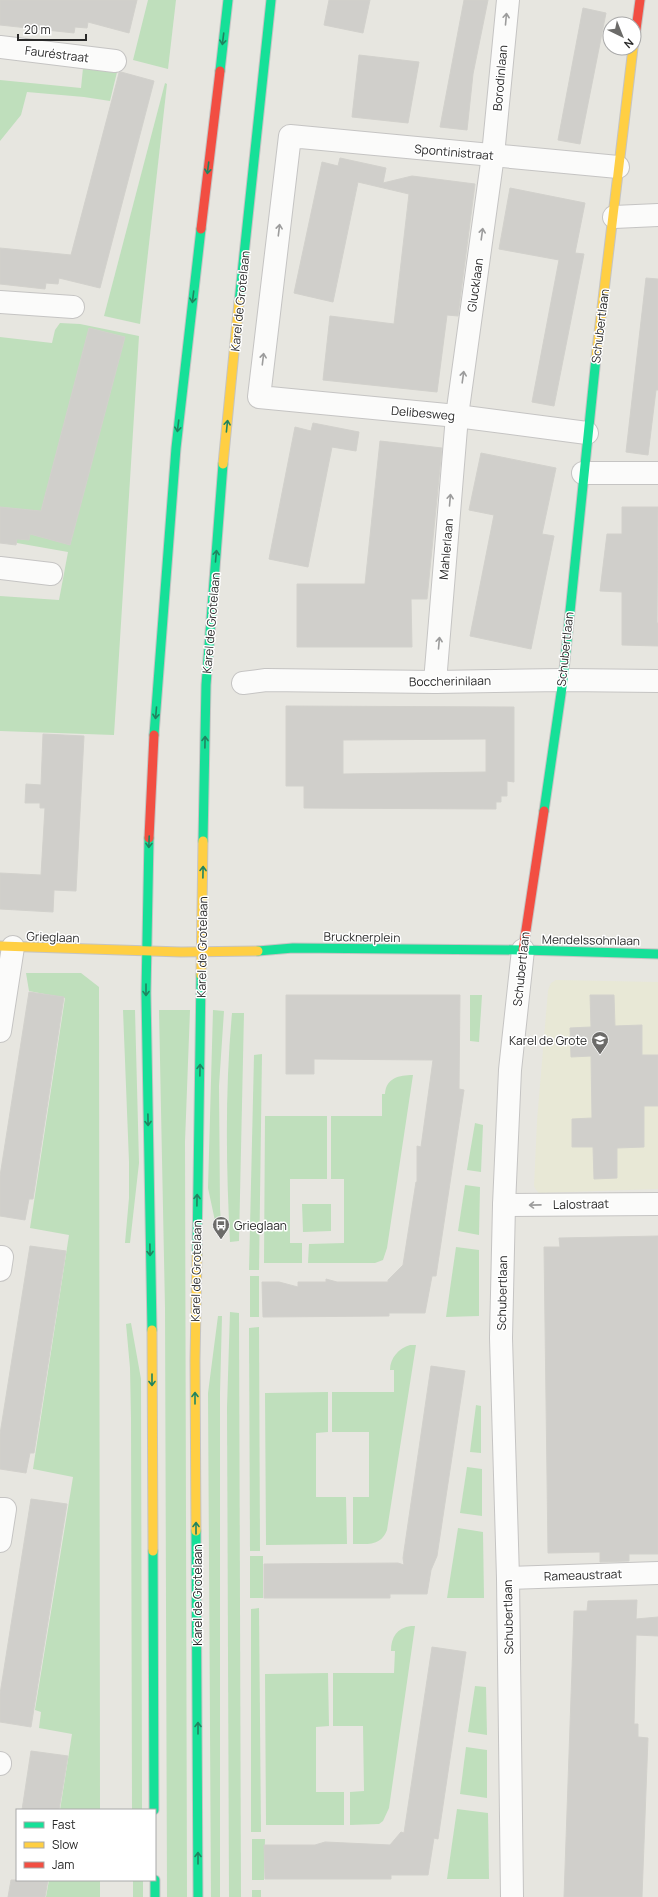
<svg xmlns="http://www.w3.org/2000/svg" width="658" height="1897" viewBox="0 0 658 1897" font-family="Manrope,sans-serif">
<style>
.education{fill:#e8e8d6}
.green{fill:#bfdfbc}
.building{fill:#d0cfcb;stroke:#d2d1cc;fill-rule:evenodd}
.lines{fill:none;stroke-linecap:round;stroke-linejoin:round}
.street-casing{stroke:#c5c4c3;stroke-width:24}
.fast-casing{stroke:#c5c4c3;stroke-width:11}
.slow-casing{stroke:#c5c4c3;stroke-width:11}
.jam-casing{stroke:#c5c4c3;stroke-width:11}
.street{stroke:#fbfbfa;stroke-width:22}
.fast{stroke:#16e098;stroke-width:9}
.slow{stroke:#ffcf43;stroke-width:9}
.jam{stroke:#f24e42;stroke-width:9}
.oneway{stroke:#9c9c9c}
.oneway2{stroke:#208460}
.labels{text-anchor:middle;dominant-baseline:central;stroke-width:3;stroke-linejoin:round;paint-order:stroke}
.street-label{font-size:12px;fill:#292929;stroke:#fff}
.poi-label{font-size:12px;fill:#292929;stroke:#fff;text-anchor:end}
</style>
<rect width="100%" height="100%" fill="#e7e6e0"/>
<polygon class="education" points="556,980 658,982 658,1189 539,1193 536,1190 534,1186 537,1120 548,990 551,983"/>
<g class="green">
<polygon points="148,0 176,0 168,69 133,60"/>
<polygon points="83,68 117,72 110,101 84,97 27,92 21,115 0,141 0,80 81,88"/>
<polygon points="165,83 167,84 140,324 104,316"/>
<polygon points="60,323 80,324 139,336 114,735 0,731 0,596 59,600 68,552 0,540 0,337 52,343 55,330"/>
<polygon points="26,973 81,973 99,987 100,1810 60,1810 72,1734 39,1728 41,1712 35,1710 73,1477 33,1469 69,1235 30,1228 65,998 29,991"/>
<polygon points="470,995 482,995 479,1042 470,1041"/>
<polygon points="123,1010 135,1010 139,1163 130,1243 125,1243 129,1198 129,1162"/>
<polygon points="159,1010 190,1010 185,1142 187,1897 167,1897 165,1308"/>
<polygon points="213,1010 224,1011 219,1086 220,1209 222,1235 218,1235 208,1188"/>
<path d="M232 1013H244L239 1241 230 1242C226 1166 225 1089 232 1013Z"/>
<polygon points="262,1054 259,1270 249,1270 254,1055"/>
<path d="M413 1075 387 1248 383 1260 375 1263H308L309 1244 344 1243V1179H331V1116H382V1094H385C386 1078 399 1075 413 1075Z"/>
<polygon points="265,1116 327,1116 327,1179 290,1179 290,1243 302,1243 302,1263 264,1263"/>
<polygon points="475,1123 483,1125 481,1172 467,1170"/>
<polygon points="465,1185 480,1187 479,1235 458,1231"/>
<polygon points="302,1204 331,1204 331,1231 303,1232"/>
<polygon points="456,1247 479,1250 479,1316 446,1317"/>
<rect x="250" y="1276" width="9" height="41"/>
<polygon points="230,1312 239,1313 241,1897 229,1897 227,1407"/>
<polygon points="218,1316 222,1316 220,1393 220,1897 211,1897 208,1393"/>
<polygon points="131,1323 141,1379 142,1810 132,1810 131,1418 130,1368 126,1324"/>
<polygon points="259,1327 260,1551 250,1551 249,1328"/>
<path d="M410 1345H416L387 1530C381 1546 368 1544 353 1544V1497H369V1432H332V1392H394V1370H390C390 1358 399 1348 410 1345Z"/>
<polygon points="328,1392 328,1432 316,1433 316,1497 346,1497 347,1544 266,1545 265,1393"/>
<polygon points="476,1405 481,1406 481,1453 470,1452"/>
<polygon points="467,1467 482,1469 482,1516 460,1513"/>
<polygon points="458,1528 483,1532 484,1598 447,1598"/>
<rect x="250" y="1556" width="13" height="42"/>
<polygon points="259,1608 261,1832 251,1832 251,1609"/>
<path d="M411 1626H415L389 1808 383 1821 379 1824 350 1825V1792L364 1791 363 1726H333V1673H394L395 1651H391C391 1637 397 1628 411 1626Z"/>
<polygon points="328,1673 329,1726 316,1727 316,1792 344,1792 344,1825 266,1825 265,1674"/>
<polygon points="475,1686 486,1687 487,1735 468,1732"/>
<polygon points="466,1747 487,1750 487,1798 460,1794"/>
<polygon points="457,1809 488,1813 489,1879 447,1879"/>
<polygon points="252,1839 265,1839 264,1880 252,1880"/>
<polygon points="49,1880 100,1880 100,1897 46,1897"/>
<rect x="133" y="1880" width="10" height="17"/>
<rect x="252" y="1890" width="9" height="7"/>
</g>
<g class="building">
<polygon points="0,0 137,0 129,33 88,22 87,28 75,27 74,33 0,25"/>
<polygon points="329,0 370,0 363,33 324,25"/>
<polygon points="464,0 488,0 473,74 467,130 440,127"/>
<polygon points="583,8 606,13 580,144 558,140"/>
<polygon points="359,55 419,62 408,123 352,117"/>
<polygon points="121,72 154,81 100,288 59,278 58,284 46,283 45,289 0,284 0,248 71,255 119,73"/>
<polygon points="340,158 386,168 383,183 412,176 475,184 458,316 447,315 437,392 323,380 330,316 394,324 409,194 358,182 333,302 294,293 322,162 338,166"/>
<polygon points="510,188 585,203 575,253 584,254 554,406 532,402 559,260 499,249"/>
<polygon points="646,278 658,279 658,390 656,390 648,455 626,452"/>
<polygon points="89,328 125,337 70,545 30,534 29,540 17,539 16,545 0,543 0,507 41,511"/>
<polygon points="313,423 359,432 356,451 332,447 308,567 269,559 295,427 311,431"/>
<polygon points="380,441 442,448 427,599 411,599 412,647 297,647 297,584 365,584"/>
<polygon points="481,453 556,468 542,534 554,536 531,649 470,636 494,515 469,510"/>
<polygon points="622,507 658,507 657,623 658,623 658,646 622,645 622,592 600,591 607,534 622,534"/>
<path d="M286 706 514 707V782L507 781V796H501V802H496V809L304 808V786H286ZM486 739V772L343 774V740Z"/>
<polygon points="43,734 84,736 76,891 54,890 53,912 0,909 0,873 41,875 45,808 40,808 40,803 25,803 26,784 41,785"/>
<polygon points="29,992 64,997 33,1199 29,1199 25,1220 0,1216 0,1176"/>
<polygon points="286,995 460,995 459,1089 464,1090 436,1276 432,1276 425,1313 389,1313 389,1316 263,1317 262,1282 279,1282 298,1287 298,1282 326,1282 326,1279 337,1282 388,1282 388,1280 403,1265 416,1182 417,1182 417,1146 421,1147 433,1060 314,1059 314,1074 286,1074"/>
<polygon points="590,995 614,995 615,1026 642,1025 642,1055 658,1055 658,1106 644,1106 644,1147 617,1148 617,1178 594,1179 593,1147 572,1147 572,1119 592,1118 591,1056 571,1057 570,1028 591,1027"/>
<polygon points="658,1236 658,1554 629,1554 629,1561 600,1562 600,1552 548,1553 544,1247 560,1247 559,1238"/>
<polygon points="30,1246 66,1251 34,1453 30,1453 26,1473 0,1469 0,1434"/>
<polygon points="431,1366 465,1371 437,1556 431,1570 427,1594 390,1594 390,1598 264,1598 264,1564 398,1563 404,1565 403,1558"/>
<polygon points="31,1499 67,1504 31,1727 0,1722 0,1694"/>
<polygon points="637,1600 636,1619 658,1617 658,1636 636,1635 634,1724 638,1724 638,1737 648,1738 642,1897 564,1897 574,1611 587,1611 588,1601"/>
<polygon points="432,1647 466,1652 438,1839 434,1838 428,1875 391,1875 391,1879 265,1879 264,1845 315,1845 325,1842 390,1845 401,1832 404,1833"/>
<polygon points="31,1751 68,1756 59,1810 22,1810"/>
<polygon points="11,1880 48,1880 45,1897 8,1897"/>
</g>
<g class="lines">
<defs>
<g id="street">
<polyline points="0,47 115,61"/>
<polyline points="614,217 658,215"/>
<polyline points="0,302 73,307"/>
<polyline points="587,433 457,416 259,397 290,136 618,167"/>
<polyline points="583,473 658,473"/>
<polyline points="0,568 51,574"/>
<polyline points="435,682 457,416 493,155 508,0"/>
<polyline points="243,683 266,680 435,682 563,680 658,681"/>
<polyline points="0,1031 13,947"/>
<polyline points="504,1205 658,1204"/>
<polyline points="0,1257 2,1257 0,1270"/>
<polyline points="0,1509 5,1509 0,1541"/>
<polyline points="508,1578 658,1573"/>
<polyline points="0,1763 0,1764"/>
<polyline points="512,1897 508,1578 501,1338 504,1205 510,1070 523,950"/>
</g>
<g id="fast">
<polyline points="220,71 228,0"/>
<polyline points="239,302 271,0"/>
<polyline points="154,735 176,448 201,229"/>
<polyline points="544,811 563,680 596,358"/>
<polyline points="149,838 146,993 152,1330"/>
<polyline points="203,841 206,685 223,464"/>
<polyline points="258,951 293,948 523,950 658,954"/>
<polyline points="197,1254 201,975"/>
<polyline points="196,1531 198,1897"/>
<polyline points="153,1551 154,1810"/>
<polyline points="155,1880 155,1897"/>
</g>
<g id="slow">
<polyline points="596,358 633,48"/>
<polyline points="223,464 239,302"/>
<polyline points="0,946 181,952 258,951"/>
<polyline points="201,975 203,841"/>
<polyline points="152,1330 153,1551"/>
<polyline points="196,1531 195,1360 197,1254"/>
</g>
<g id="jam">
<polyline points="634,44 640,0"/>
<polyline points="201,229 220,71"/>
<polyline points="149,838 154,735"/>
<polyline points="523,950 544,811"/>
</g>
</defs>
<use href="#street" class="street-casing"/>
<use href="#fast" class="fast-casing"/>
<use href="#slow" class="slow-casing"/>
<use href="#jam" class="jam-casing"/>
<use href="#street" class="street"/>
<use href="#fast" class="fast"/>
<use href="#slow" class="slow"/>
<use href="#jam" class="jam"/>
</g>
<defs><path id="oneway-shaft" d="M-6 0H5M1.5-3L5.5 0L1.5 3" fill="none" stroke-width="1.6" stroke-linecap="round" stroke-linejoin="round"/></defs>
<g class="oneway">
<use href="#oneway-shaft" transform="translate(506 19) rotate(-85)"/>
<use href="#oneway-shaft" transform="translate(279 230) rotate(-83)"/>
<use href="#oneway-shaft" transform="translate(482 234) rotate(-82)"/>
<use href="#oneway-shaft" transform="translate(263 359) rotate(-83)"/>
<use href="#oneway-shaft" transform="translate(463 377) rotate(-82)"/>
<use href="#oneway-shaft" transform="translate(450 500) rotate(-85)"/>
<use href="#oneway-shaft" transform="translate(439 643) rotate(-85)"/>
<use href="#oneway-shaft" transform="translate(535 1205) rotate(179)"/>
</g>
<g class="oneway2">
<use href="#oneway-shaft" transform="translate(223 39) rotate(97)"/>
<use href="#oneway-shaft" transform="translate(208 168) rotate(97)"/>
<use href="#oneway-shaft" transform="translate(193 297) rotate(97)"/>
<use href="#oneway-shaft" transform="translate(178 426) rotate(97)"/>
<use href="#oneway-shaft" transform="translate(227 426) rotate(-84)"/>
<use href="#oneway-shaft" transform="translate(216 556) rotate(-85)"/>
<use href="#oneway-shaft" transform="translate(156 713) rotate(95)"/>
<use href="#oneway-shaft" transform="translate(205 742) rotate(-89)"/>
<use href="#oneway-shaft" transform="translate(149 842) rotate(92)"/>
<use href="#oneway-shaft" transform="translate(203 872) rotate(-89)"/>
<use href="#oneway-shaft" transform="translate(146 990) rotate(90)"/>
<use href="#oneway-shaft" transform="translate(200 1070) rotate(-89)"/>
<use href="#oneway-shaft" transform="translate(148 1120) rotate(89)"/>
<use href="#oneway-shaft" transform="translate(197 1200) rotate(-89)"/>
<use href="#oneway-shaft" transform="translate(150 1250) rotate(89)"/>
<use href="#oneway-shaft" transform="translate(152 1380) rotate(90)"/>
<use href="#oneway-shaft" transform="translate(195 1398) rotate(-90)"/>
<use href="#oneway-shaft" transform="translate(196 1528) rotate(-90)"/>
<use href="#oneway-shaft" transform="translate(198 1728) rotate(-90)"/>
<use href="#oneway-shaft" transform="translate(198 1858) rotate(-90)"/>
</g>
<defs>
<symbol id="school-pin" viewBox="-11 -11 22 30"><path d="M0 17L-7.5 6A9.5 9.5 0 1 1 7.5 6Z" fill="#6c6b69" stroke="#fff"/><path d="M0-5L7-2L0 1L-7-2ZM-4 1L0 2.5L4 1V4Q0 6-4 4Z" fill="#fff"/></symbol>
<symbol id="bus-pin" viewBox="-11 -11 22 30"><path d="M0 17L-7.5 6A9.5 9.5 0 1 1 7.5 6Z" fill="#6c6b69" stroke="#fff"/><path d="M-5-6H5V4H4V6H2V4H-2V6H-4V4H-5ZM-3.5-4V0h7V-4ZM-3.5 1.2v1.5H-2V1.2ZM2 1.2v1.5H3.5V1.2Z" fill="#fff"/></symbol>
</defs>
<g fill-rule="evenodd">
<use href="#school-pin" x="590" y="1030" width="20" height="27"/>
<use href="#bus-pin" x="211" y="1215" width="20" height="27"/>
</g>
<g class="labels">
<g class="street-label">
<text transform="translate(57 54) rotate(7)">Fauréstraat</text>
<text transform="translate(500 78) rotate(-85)">Borodinlaan</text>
<text transform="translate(454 152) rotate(5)">Spontinistraat</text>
<text transform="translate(475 285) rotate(-82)">Glucklaan</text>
<text transform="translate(240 301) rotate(-84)">Karel de Grotelaan</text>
<text transform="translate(600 326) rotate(-83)">Schubertlaan</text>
<text transform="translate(423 413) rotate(5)">Delibesweg</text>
<text transform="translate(446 549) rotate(-85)">Mahlerlaan</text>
<text transform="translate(211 623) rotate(-85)">Karel de Grotelaan</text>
<text transform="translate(565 649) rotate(-84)">Schubertlaan</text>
<text transform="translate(450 681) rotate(-1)">Boccherinilaan</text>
<text transform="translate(53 937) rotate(2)">Grieglaan</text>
<text transform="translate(362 937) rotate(1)">Brucknerplein</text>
<text transform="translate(591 940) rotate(1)">Mendelssohnlaan</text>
<text transform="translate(202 947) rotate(-89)">Karel de Grotelaan</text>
<text transform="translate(521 969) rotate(-84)">Schubertlaan</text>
<text transform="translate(581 1204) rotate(-1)">Lalostraat</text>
<text transform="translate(196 1271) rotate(-89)">Karel de Grotelaan</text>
<text transform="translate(502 1293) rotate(-89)">Schubertlaan</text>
<text transform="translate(583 1575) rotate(-2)">Rameaustraat</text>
<text transform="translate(197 1595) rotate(-90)">Karel de Grotelaan</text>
<text transform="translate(508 1617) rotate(-91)">Schubertlaan</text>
</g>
<g class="poi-label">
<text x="587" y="1040">Karel de Grote</text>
<text x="234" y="1225" text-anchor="start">Grieglaan</text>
</g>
</g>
<rect x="16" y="1809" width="140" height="72" fill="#ffffff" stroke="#a9a9a9"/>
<rect x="24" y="1822" width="20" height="6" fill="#16e098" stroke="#a9a9a9"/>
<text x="52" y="1829" font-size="12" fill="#292929">Fast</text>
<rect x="24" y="1842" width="20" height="6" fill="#ffcf43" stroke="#a9a9a9"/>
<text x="52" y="1849" font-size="12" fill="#292929">Slow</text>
<rect x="24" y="1862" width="20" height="6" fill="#f24e42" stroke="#a9a9a9"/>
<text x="52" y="1869" font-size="12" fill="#292929">Jam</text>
<g transform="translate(622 36) rotate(137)"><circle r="19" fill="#ffffff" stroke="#a9a9a9"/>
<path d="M0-3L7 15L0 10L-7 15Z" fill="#6c6b69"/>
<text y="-6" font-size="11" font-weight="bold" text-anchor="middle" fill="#292929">N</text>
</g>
<path d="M18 34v6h68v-6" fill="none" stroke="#292929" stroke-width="2"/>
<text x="24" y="34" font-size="12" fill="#292929" stroke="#ffffff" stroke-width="3" paint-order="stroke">20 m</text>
</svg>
